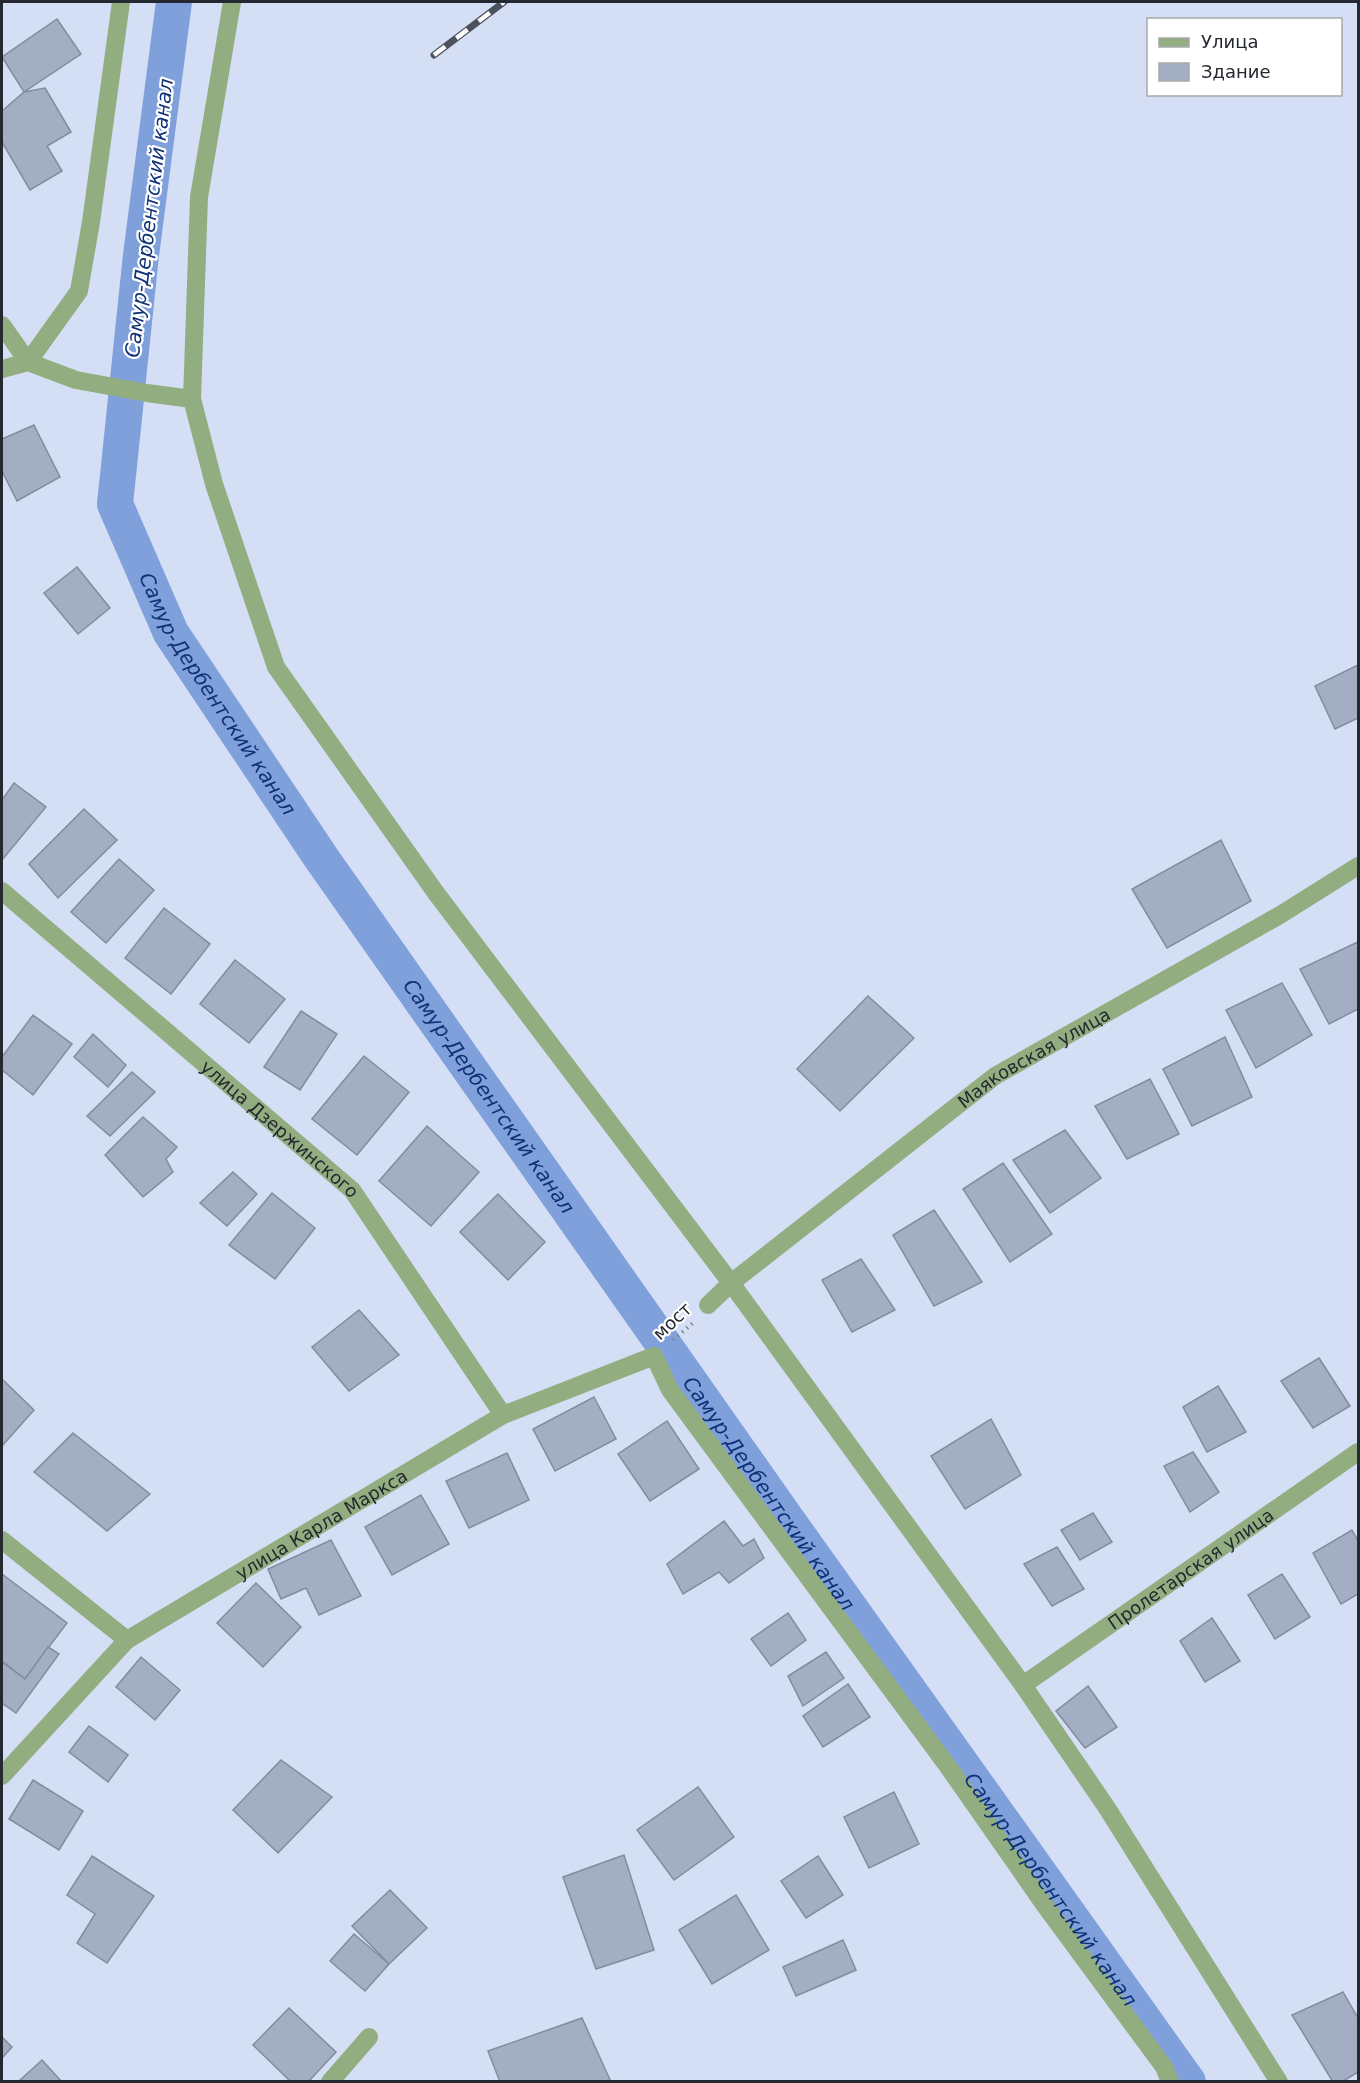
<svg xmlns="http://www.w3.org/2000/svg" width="1360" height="2083" viewBox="0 0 1360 2083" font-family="'DejaVu Sans',sans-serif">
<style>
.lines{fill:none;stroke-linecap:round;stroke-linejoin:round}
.canal{stroke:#80a0dc;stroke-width:36}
.building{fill:#a3aec2;stroke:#818c9f;stroke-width:1.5}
.path{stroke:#7f8796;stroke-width:4;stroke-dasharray:1.5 4.5;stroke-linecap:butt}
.street{stroke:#92ae81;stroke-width:18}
.rail-casing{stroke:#4c525d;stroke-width:7}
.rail{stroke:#fff;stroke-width:4.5;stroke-dasharray:14;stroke-linecap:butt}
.labels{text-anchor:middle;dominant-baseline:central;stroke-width:4.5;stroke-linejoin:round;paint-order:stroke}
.street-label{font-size:18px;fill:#242830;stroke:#fff}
.water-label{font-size:20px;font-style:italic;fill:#0f3176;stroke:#fff}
</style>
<rect width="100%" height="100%" fill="#d4dff5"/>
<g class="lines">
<path class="canal" id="s1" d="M174 2 141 255 115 504 171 633 322 859 785 1517 1188 2082"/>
</g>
<g class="building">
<polygon points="57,19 81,54 24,92 2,57"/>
<polygon points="45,88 71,132 47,146 62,171 30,190 2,142 2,111 24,92"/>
<polygon points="34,425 60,477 17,501 2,471 2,439"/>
<polygon points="77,567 110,608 78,634 44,593"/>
<polygon points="1358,665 1358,718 1335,729 1315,686"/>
<polygon points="14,783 46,807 2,860 2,800"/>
<polygon points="84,809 117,840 58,898 29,864"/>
<polygon points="1221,840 1251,901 1167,948 1132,889"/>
<polygon points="119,859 154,890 106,943 71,912"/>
<polygon points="164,908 210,944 171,994 125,958"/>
<polygon points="1358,942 1358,1009 1329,1024 1300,969"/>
<polygon points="235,960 285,999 249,1043 200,1004"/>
<polygon points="1282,983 1312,1035 1256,1068 1226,1010"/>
<polygon points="868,996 914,1038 840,1111 797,1069"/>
<polygon points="301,1011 337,1034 300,1090 264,1067"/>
<polygon points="33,1015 72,1044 33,1095 2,1070 2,1057"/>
<polygon points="93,1034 126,1065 108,1087 74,1057"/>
<polygon points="1225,1037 1252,1097 1192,1126 1163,1069"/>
<polygon points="364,1056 409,1092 357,1155 312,1119"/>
<polygon points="132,1072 155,1092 110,1136 87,1116"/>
<polygon points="1150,1079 1179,1134 1127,1159 1095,1106"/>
<polygon points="143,1117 177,1147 166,1159 173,1172 143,1197 105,1155"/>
<polygon points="427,1126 479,1172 431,1226 379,1181"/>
<polygon points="1065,1130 1101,1178 1050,1213 1013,1160"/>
<polygon points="1003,1163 1052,1234 1010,1262 963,1189"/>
<polygon points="233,1172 257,1194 227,1226 200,1203"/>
<polygon points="272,1193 315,1228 275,1279 229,1245"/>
<polygon points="498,1194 545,1242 508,1280 460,1232"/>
<polygon points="934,1210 982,1282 934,1306 893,1235"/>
<polygon points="861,1259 895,1310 852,1332 822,1280"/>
<polygon points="359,1310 399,1355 349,1391 312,1347"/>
<polygon points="1319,1358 1350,1406 1313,1428 1281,1381"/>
<polygon points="2,1379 34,1410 2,1446"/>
<polygon points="1218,1386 1246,1432 1207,1452 1183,1407"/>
<polygon points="594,1397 616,1439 555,1471 533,1429"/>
<polygon points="991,1419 1021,1475 965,1509 931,1456"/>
<polygon points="667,1421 699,1469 650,1501 618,1454"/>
<polygon points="73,1433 150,1494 107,1531 34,1472"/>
<polygon points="1193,1452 1219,1492 1190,1512 1164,1466"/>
<polygon points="507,1453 529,1500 469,1528 446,1481"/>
<polygon points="421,1495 449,1544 392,1575 365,1527"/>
<polygon points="1093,1513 1112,1542 1080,1560 1061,1530"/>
<polygon points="724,1521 743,1546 754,1539 764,1558 729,1583 719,1572 683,1594 667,1564"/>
<polygon points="1352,1530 1358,1541 1358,1594 1341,1604 1313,1553"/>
<polygon points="331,1540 361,1596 319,1615 306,1588 281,1599 268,1569"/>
<polygon points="1057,1547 1084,1589 1052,1606 1024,1564"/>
<polygon points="2,1574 67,1623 25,1679 2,1661"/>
<polygon points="1282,1574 1310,1617 1275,1639 1248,1595"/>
<polygon points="256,1583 301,1627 263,1667 217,1623"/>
<polygon points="788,1613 806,1640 771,1666 751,1639"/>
<polygon points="1212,1618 1240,1661 1205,1682 1180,1641"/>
<polygon points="48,1647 59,1654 16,1713 2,1703 2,1662 25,1679"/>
<polygon points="826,1652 844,1678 803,1706 788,1676"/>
<polygon points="141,1657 180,1690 155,1720 116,1687"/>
<polygon points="848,1684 870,1717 823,1747 803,1716"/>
<polygon points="1088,1686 1117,1727 1085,1748 1056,1711"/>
<polygon points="89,1726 128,1755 108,1782 69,1752"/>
<polygon points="281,1760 332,1797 278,1853 233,1810"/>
<polygon points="33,1780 83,1811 59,1850 9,1819"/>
<polygon points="698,1787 734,1837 674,1880 637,1830"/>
<polygon points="894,1792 919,1844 869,1868 844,1817"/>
<polygon points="624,1855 654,1950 596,1969 563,1877"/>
<polygon points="92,1856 154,1896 107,1963 77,1943 95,1914 67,1895"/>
<polygon points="818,1856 843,1895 806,1918 781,1881"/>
<polygon points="390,1890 427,1928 389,1964 352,1926"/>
<polygon points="736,1895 769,1950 712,1984 679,1930"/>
<polygon points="354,1934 389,1964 365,1991 330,1961"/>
<polygon points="843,1940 856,1970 796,1996 783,1967"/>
<polygon points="1343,1992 1358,2018 1358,2072 1342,2082 1333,2082 1292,2015"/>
<polygon points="289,2008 336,2052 308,2082 291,2082 253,2045"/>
<polygon points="582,2018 611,2082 500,2082 488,2051"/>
<polygon points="2,2037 12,2047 2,2058"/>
<polygon points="42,2060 62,2082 18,2082"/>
</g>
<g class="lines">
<polyline class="path" points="673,1340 693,1323"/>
<g class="street">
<polyline points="232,2 199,197 192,399 214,484 276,667 436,893 731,1283 1023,1685 1107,1808 1279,2082"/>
<polyline points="2,325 28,362 79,291 91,222 121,2"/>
<polyline points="2,369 28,362 76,380 147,393 192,399"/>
<path id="s2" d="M2 891 352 1190 503 1415"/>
<path id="s3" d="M708 1305 731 1283 995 1076 1280 915 1358 866"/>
<polyline points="2,1540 127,1640"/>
<path id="s4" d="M1023 1685 1358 1452"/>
<path id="s5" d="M2 1776 127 1640 503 1415 654 1356 670 1390 949 1768 1046 1907 1164 2067 1170 2082"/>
<polyline points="330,2082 369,2037"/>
</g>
<defs>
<polyline id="rail" points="434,55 504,2"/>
</defs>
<use href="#rail" class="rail-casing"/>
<use href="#rail" class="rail"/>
</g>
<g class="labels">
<g class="street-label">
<text stroke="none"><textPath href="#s3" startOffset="410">Маяковская улица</textPath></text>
<text stroke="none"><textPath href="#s2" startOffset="366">улица Дзержинского</textPath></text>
<text transform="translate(672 1321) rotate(-43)">мост</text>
<text stroke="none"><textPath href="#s5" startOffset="411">улица Карла Маркса</textPath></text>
<text stroke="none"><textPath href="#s4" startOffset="204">Пролетарская улица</textPath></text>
</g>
<g class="water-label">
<text transform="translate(149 218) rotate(-83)">Самур-Дербентский канал</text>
<text stroke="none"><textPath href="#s1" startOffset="722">Самур-Дербентский канал</textPath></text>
<text stroke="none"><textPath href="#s1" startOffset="1208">Самур-Дербентский канал</textPath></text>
<text stroke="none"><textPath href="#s1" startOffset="1694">Самур-Дербентский канал</textPath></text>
<text stroke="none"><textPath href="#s1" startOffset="2180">Самур-Дербентский канал</textPath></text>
</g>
</g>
<rect width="1360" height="2083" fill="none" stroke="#242830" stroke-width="6"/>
<rect x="1147" y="18" width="195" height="78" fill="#ffffff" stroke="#a7a9ac" stroke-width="1.5"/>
<rect x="1159" y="38" width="30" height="9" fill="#92ae81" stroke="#a7a9ac" stroke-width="1.5"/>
<text x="1201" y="48" font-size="18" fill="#242830">Улица</text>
<rect x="1159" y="63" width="30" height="18" fill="#a3aec2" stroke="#a7a9ac" stroke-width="1.5"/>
<text x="1201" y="78" font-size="18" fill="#242830">Здание</text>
</svg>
